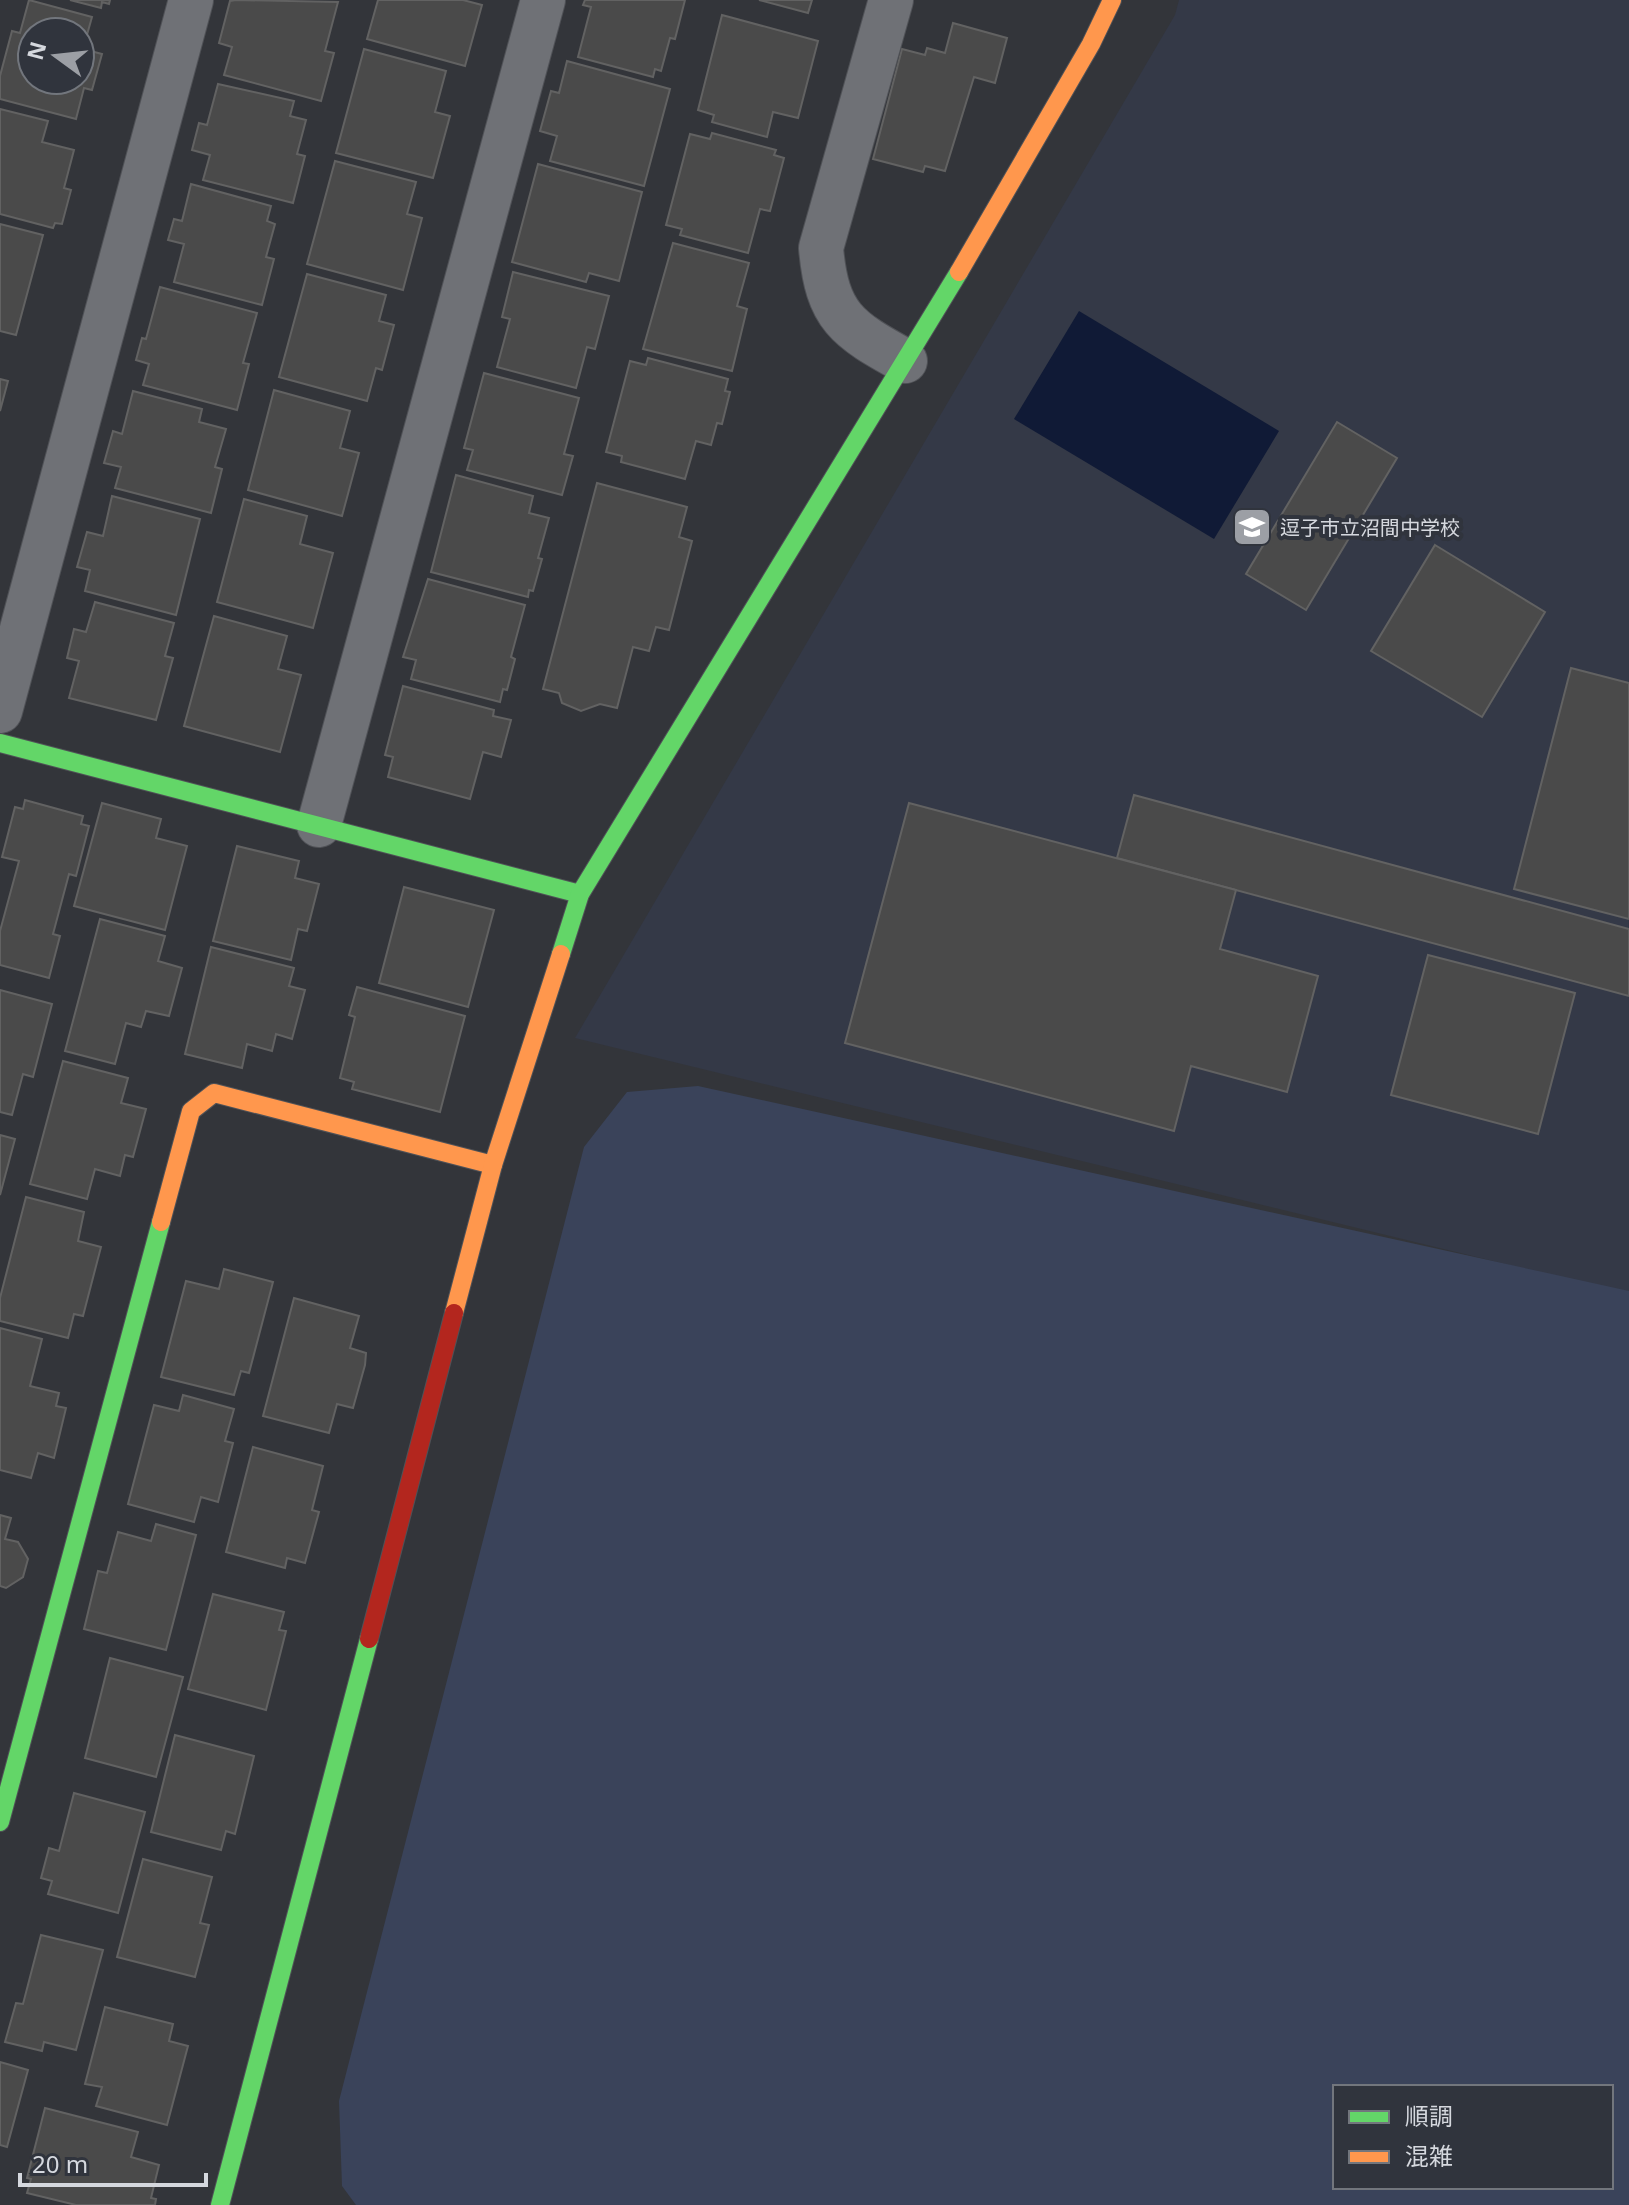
<svg xmlns="http://www.w3.org/2000/svg" width="1629" height="2205" viewBox="0 0 1629 2205" font-family="'Noto Sans','Noto Sans JP',sans-serif">
<style>
.built{fill:#343947}
.green{fill:#3a435a;fill-rule:evenodd}
.water{fill:#101a36}
.building{fill:#4a4a4a;stroke:#626262;stroke-width:2;fill-rule:evenodd}
.lines{fill:none;stroke-linecap:round;stroke-linejoin:round}
.street-casing{stroke:#505257;stroke-width:46}
.fast-casing{stroke:#505257;stroke-width:20}
.slow-casing{stroke:#505257;stroke-width:20}
.jam-casing{stroke:#505257;stroke-width:20}
.street{stroke:#6f7176;stroke-width:44}
.fast{stroke:#63d668;stroke-width:18}
.slow{stroke:#ff974d;stroke-width:18}
.jam{stroke:#b3261e;stroke-width:18}
.labels{text-anchor:middle;dominant-baseline:central;stroke-width:8;stroke-linejoin:round;paint-order:stroke}
.poi-label{font-size:20px;fill:#d5d8de;stroke:#30343d;text-anchor:start}
</style>
<rect width="100%" height="100%" fill="#33353a"/>
<polygon class="built" points="1179,0 1629,0 1629,1294 575,1038 1175,15"/>
<path class="green" d="M698 1086 1629 1291V2205H356L342 2186 339 2101 584 1147 627 1092ZM1335 2087H1611V2187H1335Z"/>
<polygon class="water" points="1079,311 1279,431 1214,539 1014,419"/>
<g class="building">
<path d="M29 0 92 17 83 49 102 54 92 90 84 88 76 119 0 99V76L12 31 20 33ZM32 32H80V80H32Z"/>
<polygon points="70,0 110,0 109,4 102,2 101,8"/>
<polygon points="236,0 338,2 325,51 334,53 321,101 224,75 232,47 219,43 230,1"/>
<polygon points="378,0 463,0 482,5 465,66 367,39"/>
<polygon points="585,0 685,0 675,39 670,38 661,71 655,69 653,77 578,57 591,7 583,5"/>
<polygon points="759,0 812,0 808,13"/>
<polygon points="722,15 818,41 798,118 773,112 767,137 712,122 714,115 698,110"/>
<polygon points="953,23 1007,38 995,83 974,77 945,171 925,166 923,172 873,159 902,49 925,55 927,48 945,53"/>
<polygon points="364,49 446,71 435,112 450,116 433,178 336,153"/>
<polygon points="567,61 670,89 644,186 550,161 557,136 540,131 551,91 559,93"/>
<polygon points="218,84 294,101 290,116 306,120 297,154 305,156 293,203 203,180 210,155 192,150 199,123 207,125"/>
<polygon points="0,109 48,121 42,142 74,150 64,188 71,190 62,224 55,223 53,228 0,214"/>
<polygon points="712,133 776,150 774,155 784,158 770,211 760,209 748,253 680,235 682,229 666,225 690,134 710,139"/>
<polygon points="335,161 416,182 407,214 422,218 403,290 307,264"/>
<polygon points="538,164 642,192 619,281 589,273 586,282 512,262"/>
<polygon points="191,184 271,206 267,221 275,224 266,257 274,259 262,305 174,282 184,244 168,240 174,219 182,221"/>
<polygon points="0,224 43,235 16,335 0,331"/>
<polygon points="673,243 749,263 737,306 747,309 732,371 643,349"/>
<polygon points="513,272 609,296 595,349 587,347 576,388 497,367 510,319 502,317"/>
<polygon points="307,274 386,295 379,321 394,325 382,370 376,368 367,401 279,377"/>
<polygon points="160,287 257,313 243,363 249,364 237,410 143,385 149,364 136,360 142,338 146,339"/>
<polygon points="648,358 728,379 725,391 730,392 722,424 717,423 711,445 696,441 685,479 621,462 622,456 606,452 630,361 646,365"/>
<polygon points="484,373 579,398 564,454 573,456 562,495 467,470 473,450 464,448"/>
<polygon points="0,379 8,381 0,411"/>
<polygon points="274,390 350,411 340,448 359,453 342,516 248,490"/>
<polygon points="133,391 202,409 199,422 226,429 215,467 222,469 211,513 115,488 121,467 104,463 113,431 122,434"/>
<polygon points="1337,422 1397,458 1306,610 1246,574"/>
<polygon points="456,475 533,496 529,513 549,518 538,558 542,559 533,591 529,590 528,597 431,572"/>
<polygon points="597,483 687,507 679,537 692,541 669,630 656,627 649,651 633,647 617,708 600,704 581,711 562,703 559,693 543,689"/>
<polygon points="112,496 200,519 176,615 85,591 90,570 77,567 87,532 103,536"/>
<polygon points="244,499 307,516 300,544 333,553 313,628 217,602"/>
<polygon points="1435,545 1545,612 1482,717 1371,651"/>
<polygon points="428,579 525,605 511,657 515,659 507,690 503,689 500,702 411,679 416,660 403,657"/>
<polygon points="95,602 174,623 165,656 173,658 156,720 69,698 79,661 67,658 74,629 86,632"/>
<polygon points="214,616 287,636 278,669 301,675 280,752 184,726"/>
<polygon points="1571,668 1629,683 1629,919 1514,889"/>
<polygon points="403,686 494,710 493,716 511,720 501,757 483,752 470,799 388,777 393,757 385,755"/>
<polygon points="1134,795 1629,929 1629,996 1117,858"/>
<polygon points="25,800 83,816 81,824 89,826 76,876 69,874 53,934 60,936 49,978 0,965 0,931 19,861 2,857 15,807 23,809"/>
<polygon points="102,803 161,819 156,838 187,846 165,930 74,906"/>
<polygon points="909,803 1236,890 1220,949 1318,976 1287,1092 1191,1066 1174,1131 845,1043"/>
<polygon points="237,846 299,861 295,878 319,884 307,931 298,929 291,960 213,941"/>
<polygon points="404,887 494,910 468,1007 379,983"/>
<polygon points="100,919 165,936 158,961 182,968 169,1016 146,1011 141,1027 126,1023 115,1064 65,1051"/>
<polygon points="211,947 294,968 289,986 305,990 292,1039 276,1034 272,1051 247,1044 242,1068 185,1054"/>
<polygon points="1428,955 1575,993 1538,1134 1391,1095"/>
<polygon points="357,987 465,1016 440,1112 352,1089 354,1082 340,1078 355,1017 349,1015"/>
<polygon points="0,990 52,1004 33,1077 23,1074 12,1115 0,1112"/>
<polygon points="63,1061 128,1078 121,1103 146,1109 133,1157 125,1155 120,1176 95,1169 87,1199 30,1184"/>
<polygon points="0,1135 15,1139 0,1195"/>
<polygon points="26,1197 84,1212 78,1241 101,1247 83,1316 74,1314 68,1338 0,1321 0,1298"/>
<polygon points="224,1269 273,1282 249,1373 241,1371 234,1395 161,1377 186,1281 219,1289"/>
<polygon points="294,1298 359,1316 350,1348 366,1353 365,1365 353,1408 337,1404 329,1433 263,1416"/>
<polygon points="0,1328 42,1339 30,1386 59,1393 56,1406 66,1408 54,1458 38,1453 31,1478 0,1470"/>
<polygon points="183,1395 234,1409 225,1441 233,1443 218,1502 201,1497 194,1522 128,1504 154,1405 179,1411"/>
<polygon points="253,1447 323,1466 312,1510 319,1512 305,1563 287,1558 285,1568 226,1552"/>
<polygon points="0,1515 11,1518 5,1539 18,1542 28,1559 23,1577 6,1588 0,1586"/>
<polygon points="156,1524 196,1535 166,1650 84,1629 98,1571 107,1573 118,1532 151,1541"/>
<polygon points="213,1594 284,1612 279,1630 286,1631 266,1710 188,1689"/>
<polygon points="110,1658 183,1677 156,1777 85,1758"/>
<polygon points="175,1735 254,1756 235,1834 226,1831 221,1850 151,1832"/>
<polygon points="74,1793 145,1812 118,1913 48,1894 52,1881 41,1878 49,1848 59,1851"/>
<polygon points="143,1859 212,1877 200,1923 209,1925 195,1977 117,1957"/>
<polygon points="41,1935 103,1950 76,2050 44,2042 42,2051 5,2042 16,2003 23,2004"/>
<polygon points="105,2007 173,2024 169,2041 188,2046 167,2125 96,2106 102,2087 85,2084"/>
<polygon points="0,2062 28,2070 7,2147 0,2145"/>
<polygon points="45,2108 138,2132 131,2157 159,2165 151,2198 156,2199 155,2205 76,2205 27,2193 31,2179 27,2178"/>
</g>
<g class="lines">
<defs>
<g id="street">
<path d="M891 0 821 248C827 317 847 329 905 361"/>
<polyline points="0,711 191,0"/>
<polyline points="319,825 543,0"/>
</g>
<g id="fast">
<polyline points="0,743 580,894"/>
<polyline points="561,954 580,894 959,272"/>
<polyline points="0,1822 161,1222"/>
<polyline points="220,2205 369,1639"/>
</g>
<g id="slow">
<polyline points="959,272 1091,44 1112,0"/>
<polyline points="161,1222 191,1111 214,1093 493,1165"/>
<polyline points="454,1313 493,1165 561,954"/>
</g>
<polyline id="jam" points="369,1639 454,1313"/>
</defs>
<use href="#street" class="street-casing"/>
<use href="#fast" class="fast-casing"/>
<use href="#slow" class="slow-casing"/>
<use href="#jam" class="jam-casing"/>
<use href="#street" class="street"/>
<use href="#fast" class="fast"/>
<use href="#slow" class="slow"/>
<use href="#jam" class="jam"/>
</g>
<defs>
<symbol id="school-square" viewBox="-11 -11 22 22"><rect x="-9" y="-9" width="18" height="18" rx="4" fill="#9c9fa5" stroke="#30343d"/><path d="M0-5L7-2L0 1L-7-2ZM-4 1L0 2.5L4 1V4Q0 6-4 4Z" fill="#fff"/></symbol>
</defs>
<g fill-rule="evenodd">
<use href="#school-square" x="1230" y="505" width="44" height="44"/>
</g>
<g class="labels">
<g class="poi-label">
<text x="1280" y="527">逗子市立沼間中学校</text>
</g>
</g>
<rect x="1333" y="2085" width="280" height="104" fill="#30343d" stroke="#72767d" stroke-width="2"/>
<rect x="1349" y="2111" width="40" height="12" fill="#63d668" stroke="#72767d" stroke-width="2"/>
<text x="1405" y="2125" font-size="24" fill="#d5d8de">順調</text>
<rect x="1349" y="2151" width="40" height="12" fill="#ff974d" stroke="#72767d" stroke-width="2"/>
<text x="1405" y="2165" font-size="24" fill="#d5d8de">混雑</text>
<g transform="translate(56 56) rotate(285)"><circle r="38" fill="#30343d" stroke="#72767d" stroke-width="2"/>
<path d="M0-6L14 30L0 20L-14 30Z" fill="#9c9fa5"/>
<text y="-12" font-size="22" font-weight="bold" text-anchor="middle" fill="#d5d8de">N</text>
</g>
<path d="M20 2173v12h186v-12" fill="none" stroke="#d5d8de" stroke-width="4"/>
<text x="32" y="2173" font-size="24" fill="#d5d8de" stroke="#30343d" stroke-width="6" paint-order="stroke">20 m</text>
</svg>
